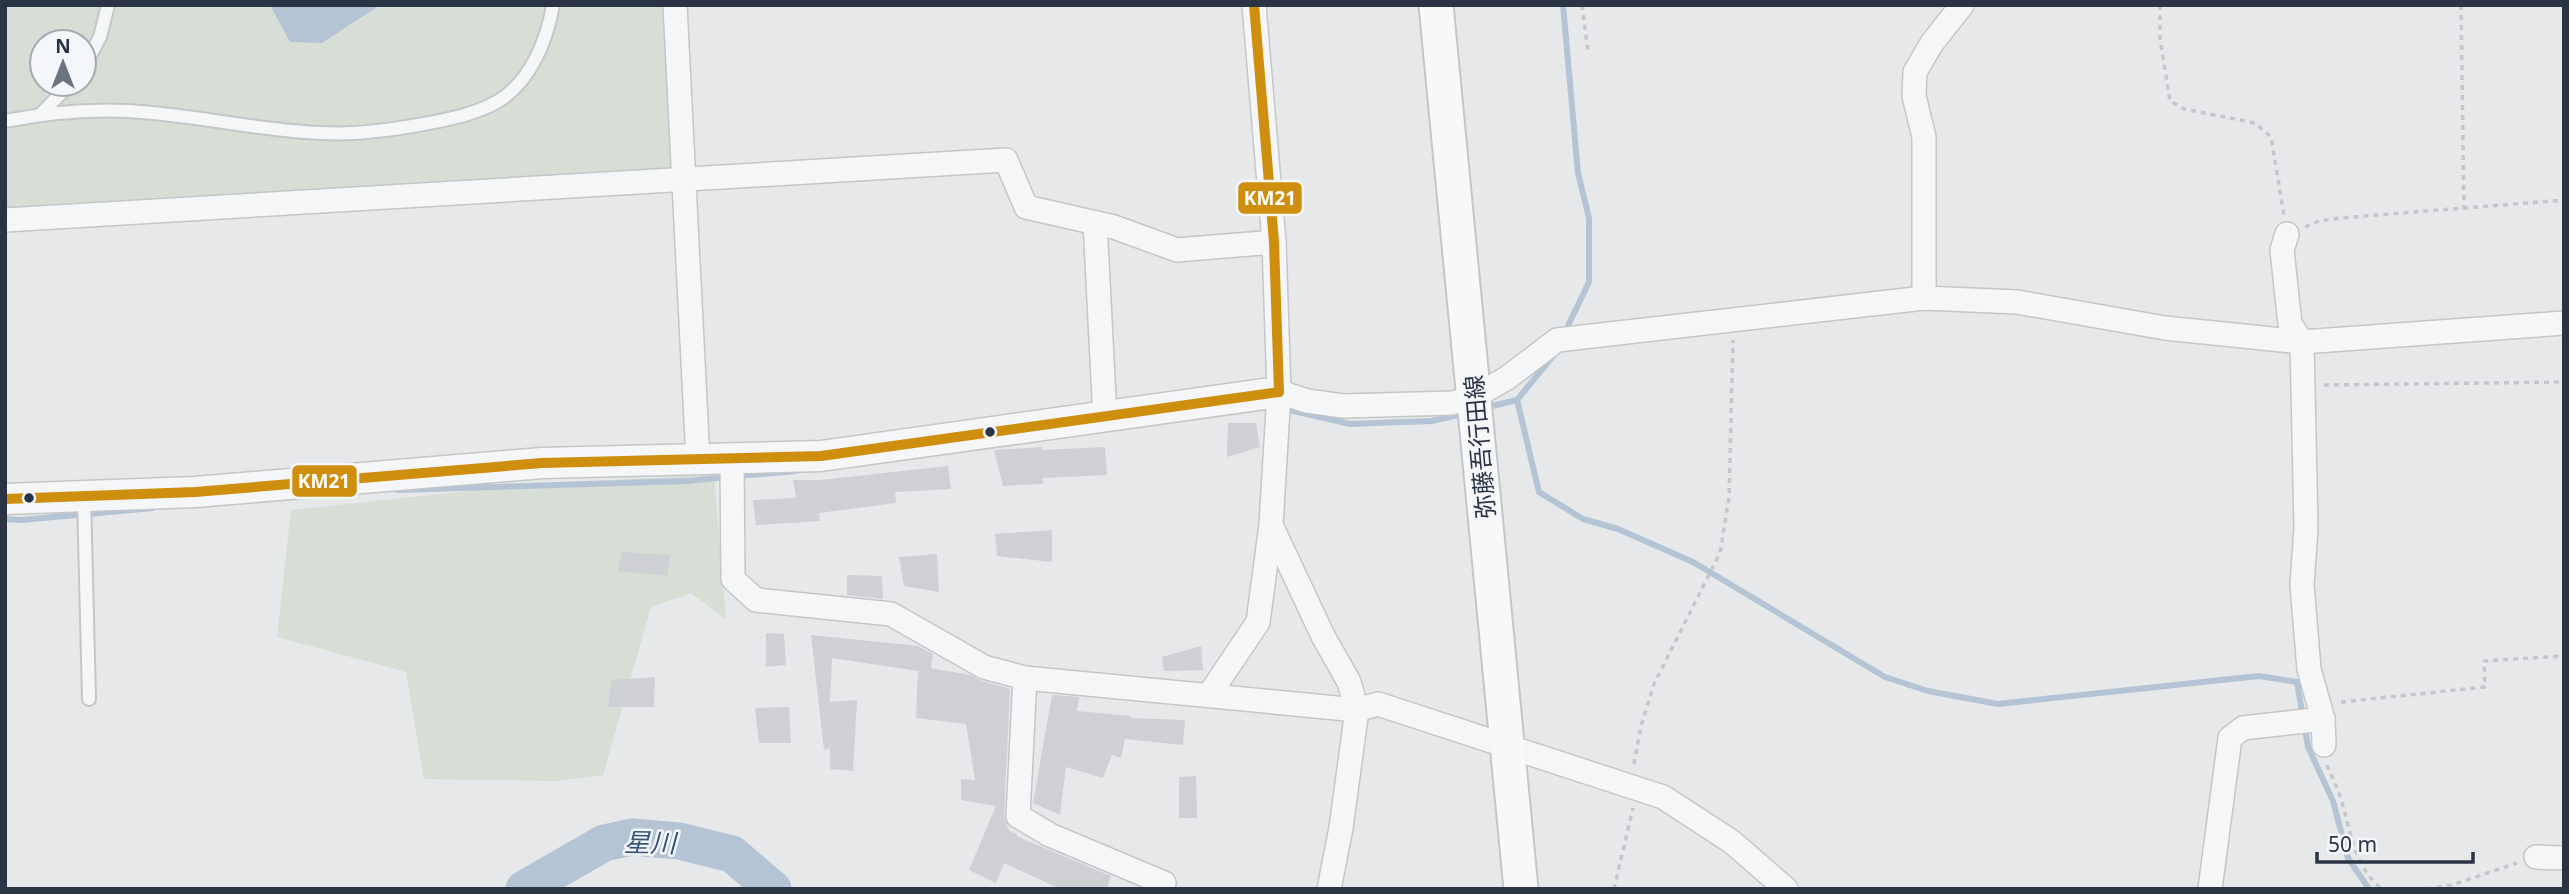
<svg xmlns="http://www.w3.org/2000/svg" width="2569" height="894" viewBox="0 0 2569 894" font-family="'Noto Sans','Noto Sans JP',sans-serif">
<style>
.green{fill:#d6ded6;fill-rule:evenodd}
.water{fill:#b4c4d5}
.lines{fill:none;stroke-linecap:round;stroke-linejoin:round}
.stream{stroke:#b4c4d5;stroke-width:6}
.river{stroke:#b4c4d5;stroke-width:37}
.building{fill:#ced0d3}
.service-casing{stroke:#c4c6c8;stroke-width:16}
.minor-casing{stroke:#c4c6c8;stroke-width:26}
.tertiary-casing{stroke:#c4c6c8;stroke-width:33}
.secondary-casing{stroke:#c4c6c8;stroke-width:37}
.path{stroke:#c5c6ca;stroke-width:3.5;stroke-dasharray:5 5;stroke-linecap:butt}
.service{stroke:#f5f6f7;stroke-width:12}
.minor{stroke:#f5f6f7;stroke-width:23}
.tertiary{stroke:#f5f6f7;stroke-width:30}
.secondary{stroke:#f8f8f8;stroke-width:33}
.bus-1-casing{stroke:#f4f6f9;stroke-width:16}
.bus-1{stroke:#ce8f0e;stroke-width:10}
.bus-dot{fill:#2b3445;stroke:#f4f6f9;stroke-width:2.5}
.labels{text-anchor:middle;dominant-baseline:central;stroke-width:5;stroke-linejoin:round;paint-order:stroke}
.street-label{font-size:24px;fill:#2b3445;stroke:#f4f6f9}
.water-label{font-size:26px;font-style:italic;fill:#34527a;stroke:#f4f6f9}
.line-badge{stroke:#f4f6f9;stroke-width:2.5}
.badge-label{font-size:19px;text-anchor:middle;font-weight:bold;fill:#fff}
</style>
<rect width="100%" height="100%" fill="#e6e8ea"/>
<g class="green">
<path d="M5 5H668L679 174 5 211ZM42 42H84V84H42Z"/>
<polygon points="714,475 726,619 691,593 651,607 603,775 557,781 424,779 406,672 277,637 291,510 543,483"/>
</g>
<polygon class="water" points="270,5 380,5 322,43 290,42"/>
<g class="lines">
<g class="stream">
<polyline points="1563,5 1578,173 1589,218 1589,282 1564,334"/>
<polyline points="1517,400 1539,492 1583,519 1618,529 1693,562 1885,677 1928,691 1998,704 2259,676 2297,682 2308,747 2333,801 2348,858 2369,889"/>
<polyline points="1281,408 1350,424 1432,421 1467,413"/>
<polyline points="1484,408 1517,400 1553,356"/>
<polyline points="737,476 796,471"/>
<polyline points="398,490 688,481 726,477"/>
<polyline points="5,519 21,520 153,508"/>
</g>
<polyline class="river" points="524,889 604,843 632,837 679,841 732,854 773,889"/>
</g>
<g class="building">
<polygon points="1228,423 1256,423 1260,447 1227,457"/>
<polygon points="1042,447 1042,450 1105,447 1107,475 1043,478 1043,484 1003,486 994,450"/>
<polygon points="948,466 951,489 895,492 896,503 819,513 820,521 756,525 753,500 796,498 793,480 820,480"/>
<polygon points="1052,530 1052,562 997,556 995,534"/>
<polygon points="622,552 670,555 667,576 618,571"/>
<polygon points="937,554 939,592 904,586 899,557"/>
<polygon points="847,575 882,576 883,599 847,595"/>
<polygon points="766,633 784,634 786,665 766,667"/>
<polygon points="811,635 918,646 933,654 931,668 970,675 980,680 1010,689 1004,815 1009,831 1017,834 1016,836 1111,876 1107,889 1060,889 1004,863 996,883 969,870 996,806 961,800 961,779 975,780 966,724 916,718 918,671 832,658 830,702 857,700 853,771 830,769 830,748 824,750"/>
<polygon points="1201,646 1203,670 1164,671 1162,657"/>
<polygon points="655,677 654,707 608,707 612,680"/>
<polygon points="1052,695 1079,697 1077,711 1131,716 1130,718 1185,720 1183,745 1125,739 1121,758 1112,755 1103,778 1066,767 1060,815 1033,803"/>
<polygon points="789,707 791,743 759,743 755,708"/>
<polygon points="1196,776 1197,818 1179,818 1179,777"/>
</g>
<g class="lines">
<defs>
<g id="service">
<polyline points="84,67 100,37 108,5"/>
<polyline points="41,114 70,84"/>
<path d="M5 121C46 113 86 109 127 111 193 114 257 131 323 133 356 135 391 130 424 124 450 119 477 114 500 100 531 80 547 40 553 5"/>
<polyline points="84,497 89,699"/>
</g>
<g id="minor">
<polyline points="675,5 698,460"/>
<polyline points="1254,5 1274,242 1279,392 1271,525 1323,636 1349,682 1357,710 1341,828 1329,889"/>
<polyline points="5,220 1006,160 1026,207 1114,227 1177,250 1274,242"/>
<polyline points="1095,223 1105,417"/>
<polyline points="2287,234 2282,250 2290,324 2302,342 2306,528 2302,585 2309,669 2323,719 2324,745"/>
<polyline points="1924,298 1924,137 1914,96 1915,72 1932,43 1962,5"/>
<polyline points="1279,392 1307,401 1343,406 1452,403 1474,397 1507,378 1557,340 1924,298 2017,302 2165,328 2302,342 2564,323"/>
<polyline points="732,458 733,579 756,600 891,614 984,667 1025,678 1357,710 1378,704 1663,797 1732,842 1786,889"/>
<polyline points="1025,678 1018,816 1050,835 1164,883 1161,889"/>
<polyline points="1209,695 1258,622 1271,525"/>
<polyline points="2536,857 2564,858"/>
<polyline points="2210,889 2230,738 2243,728 2323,719"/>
</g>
<polyline id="tertiary" points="5,499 195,492 542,463 821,456 1279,392"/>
<polyline id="secondary" points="1436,5 1521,889"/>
</defs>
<use href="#service" class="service-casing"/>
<use href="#minor" class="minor-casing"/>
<use href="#tertiary" class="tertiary-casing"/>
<use href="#secondary" class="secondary-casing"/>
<g class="path">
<polyline points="1582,5 1588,52"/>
<polyline points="2160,5 2160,39 2170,101 2184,109 2255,123 2271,137 2284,215"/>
<polyline points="2461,5 2464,209"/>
<polyline points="2305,227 2319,221 2340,218 2564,200"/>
<polyline points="2324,385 2564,382"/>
<polyline points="2341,702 2485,687 2484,661 2564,656"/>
<polyline points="1634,764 1641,726 1654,684 1720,553 1729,498 1733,340"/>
<path d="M2327 765C2331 775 2336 785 2340 796 2351 829 2352 865 2382 889"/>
<polyline points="1614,889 1633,808"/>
<polyline points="2427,889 2452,885 2517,863"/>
</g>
<use href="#service" class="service"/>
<use href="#minor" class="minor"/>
<use href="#tertiary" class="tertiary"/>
<use href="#secondary" class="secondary"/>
<defs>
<g id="bus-1">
<polyline points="1254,5 1274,242 1279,392"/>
<polyline points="5,499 195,492 542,463 821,456 1279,392"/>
</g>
</defs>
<use href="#bus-1" class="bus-1-casing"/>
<use href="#bus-1" class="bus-1"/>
</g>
<g class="bus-dot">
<circle cx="990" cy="432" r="6"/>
<circle cx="29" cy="498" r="6"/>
</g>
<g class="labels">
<g class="street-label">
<text transform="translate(1479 447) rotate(-95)">弥藤吾行田線</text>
</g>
<g class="water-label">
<text transform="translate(650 842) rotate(1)">星川</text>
</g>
</g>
<g class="line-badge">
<rect x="1237" y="181" width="66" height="34" rx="7" fill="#ce8f0e"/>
<rect x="291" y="464" width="67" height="34" rx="7" fill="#ce8f0e"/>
</g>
<g class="badge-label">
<text x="1270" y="205">KM21</text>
<text x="324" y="488">KM21</text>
</g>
<rect width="2569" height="894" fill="none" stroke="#2b3445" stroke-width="14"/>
<g transform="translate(63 63)"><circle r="33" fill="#f4f6f9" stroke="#a4a8b1" stroke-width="2"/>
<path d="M0-5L12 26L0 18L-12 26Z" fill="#6c737f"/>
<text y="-10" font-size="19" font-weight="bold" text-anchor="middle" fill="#2b3445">N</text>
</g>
<path d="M2317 852v10h156v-10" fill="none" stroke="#2b3445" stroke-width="3.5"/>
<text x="2328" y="852" font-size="21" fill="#2b3445" stroke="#f4f6f9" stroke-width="5" paint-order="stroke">50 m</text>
</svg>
